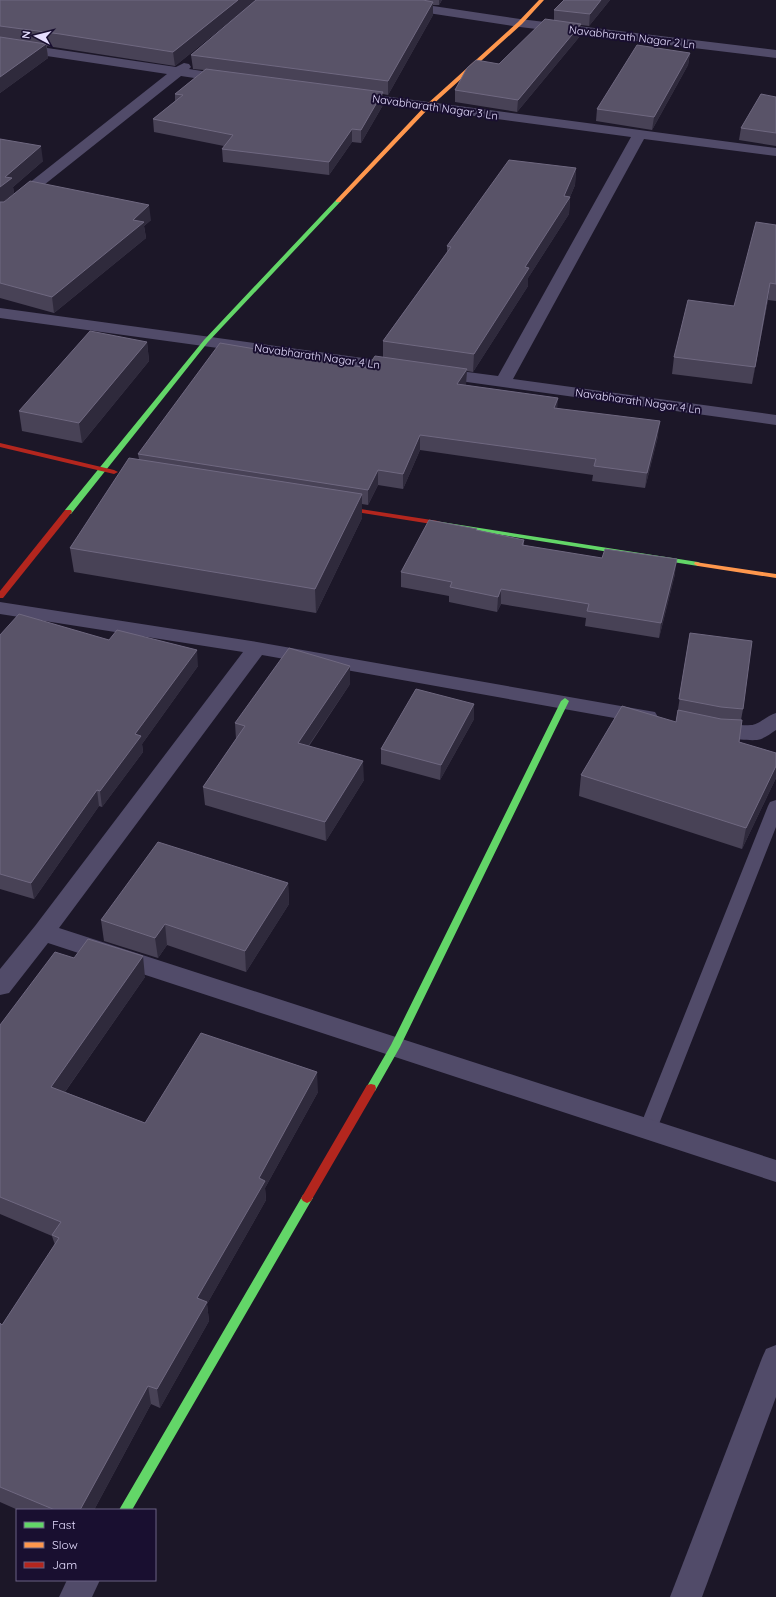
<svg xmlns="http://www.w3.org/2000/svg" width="776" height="1597" viewBox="0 0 776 1597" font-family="Quicksand,sans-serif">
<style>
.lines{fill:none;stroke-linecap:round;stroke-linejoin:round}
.lane{fill:#514b69;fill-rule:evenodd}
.street{fill:#514b69;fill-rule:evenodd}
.fast{fill:#63d668;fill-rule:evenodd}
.slow{fill:#ff974d;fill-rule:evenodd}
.jam{fill:#b3261e;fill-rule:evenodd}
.wall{fill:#484256}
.shaded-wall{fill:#2f2a3c}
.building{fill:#595368;stroke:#6f6880}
.labels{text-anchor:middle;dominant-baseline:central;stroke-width:4;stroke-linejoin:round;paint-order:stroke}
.far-street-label{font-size:11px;fill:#e6deff;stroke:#190f30}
</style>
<rect width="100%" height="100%" fill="#1c1728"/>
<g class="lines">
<polygon class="lane" points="776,800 776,827 657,1129 655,1135 648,1137 641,1135 639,1129 768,806 770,802"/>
<g class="street">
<polygon points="363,0 393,0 520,19 776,50 776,58 520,27 369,4 365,3"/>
<polygon points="0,41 176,67 184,63 189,64 191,67 189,69 228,75 233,76 235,79 233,82 228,83 181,76 5,216 0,217 0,206 167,74 0,49"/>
<polygon points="353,92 776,148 776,156 644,139 513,379 776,415 776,425 431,377 429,373 431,369 437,368 498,376 631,137 348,99 346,96 348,93"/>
<polygon points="0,308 399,363 405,364 407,368 405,372 399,373 0,318"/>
<polygon points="0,602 257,642 655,712 658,717 655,722 648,724 262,655 59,928 776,1160 776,1182 48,943 9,993 0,995 0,969 35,926 243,652 0,614"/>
<path d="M776 713V730C770 734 764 739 757 740 745 741 715 737 704 734L700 729 704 724C719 720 735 727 751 725 758 725 768 715 776 713Z"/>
<polygon points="776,1345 776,1397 702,1597 670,1597 762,1358 766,1349"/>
<polygon points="67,1580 100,1580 92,1597 59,1597"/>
</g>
<g class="fast">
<polygon points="336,200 341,201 208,342 71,514 65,514 65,510 204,340"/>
<polygon points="435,521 698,562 702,564 698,566 438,525 434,523"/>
<polygon points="565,698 569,701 400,1047 375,1091 371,1092 367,1091 366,1088 391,1045 561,701"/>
<polygon points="307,1193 311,1195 313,1198 311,1201 132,1510 119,1510 303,1195"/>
</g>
<g class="slow">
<polygon points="539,0 544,0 522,24 430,107 340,202 336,202 336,200 426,105 518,22"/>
<polygon points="695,562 776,574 776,578 698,566 694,564"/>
</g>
<g class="jam">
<polygon points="0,443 114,470 118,472 114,474 0,447"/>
<polygon points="328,504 438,521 442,523 438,525 331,508 327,506"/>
<polygon points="65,510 71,510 72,512 3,598 0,598 0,591"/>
<polygon points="371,1084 375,1085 376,1088 375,1091 311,1201 307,1203 303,1201 301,1198 303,1195 367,1085"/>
</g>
</g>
<g class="wall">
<polygon points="0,0 256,0 175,66 47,46 48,58 0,93"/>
<polygon points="256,0 442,0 439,5 433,5 433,15 388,95 383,94 383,105 361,143 352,142 329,175 223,162 222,149 224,146 154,132 153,119 175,101 175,94 204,70 193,69 191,55"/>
<polygon points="564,0 610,0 589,26 581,25 580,36 517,112 455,102 455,90 499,64 554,20 554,10"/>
<polygon points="690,53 688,65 652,130 596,121 597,109"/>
<polygon points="776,97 776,146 739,140 741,128"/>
<polygon points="0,139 43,161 13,187 14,193 3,202 151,220 144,226 146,238 54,313 0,298"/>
<polygon points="576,168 575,185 570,197 569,214 528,278 528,286 473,372 467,371 466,384 465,385 557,408 658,436 645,488 592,481 593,475 420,450 403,489 378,485 368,505 362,504 362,518 316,613 74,572 70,548 139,459 138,454 367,368 383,357 383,341 447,252 447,246"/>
<polygon points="776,225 776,301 768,300 752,384 672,374 674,357 734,306"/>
<polygon points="147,342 149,361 82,443 22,431 19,411"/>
<polygon points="477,530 524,540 524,545 675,574 659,638 585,626 586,618 501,604 497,612 449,602 449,596 401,587 401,572"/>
<polygon points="690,633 743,709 741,720 739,742 776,753 776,778 742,849 579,796 581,775 676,722"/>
<polygon points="0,635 198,666 142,744 143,752 102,807 99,806 34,899 0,889"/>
<polygon points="350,684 309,746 364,780 326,841 205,805 203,787 236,739 235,723"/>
<polygon points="474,719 440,780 381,764 381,749"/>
<polygon points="288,883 289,904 246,972 167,945 158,958 104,941 101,920"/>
<polygon points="74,958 145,977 65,1092 145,1123 318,1092 265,1188 266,1200 207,1304 209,1321 160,1408 151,1404 94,1510 18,1510 0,1502 0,1323 2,1325 55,1245 52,1236 0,1214 0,1025"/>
</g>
<g class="shaded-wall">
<polygon points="238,0 256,0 175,66 173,52"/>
<polygon points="439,0 442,0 439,5"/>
<polygon points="601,0 610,0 589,26 590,14"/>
<polygon points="433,2 433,15 388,95 388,81"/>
<polygon points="581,24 580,36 517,112 518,100"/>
<polygon points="46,44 48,58 0,93 0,77"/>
<polygon points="690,53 688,65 652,130 654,117"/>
<polygon points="383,92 383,105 361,143 361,130"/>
<polygon points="352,129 352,142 329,175 329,162"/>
<polygon points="41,146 43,161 13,187 14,193 0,204 0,187 5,177"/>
<polygon points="576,168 575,185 569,199 570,197 569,214 528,278 528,286 473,372 474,354 525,267 564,196"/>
<polygon points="149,205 151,220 144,226 146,238 54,313 52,297"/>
<polygon points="770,283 768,300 752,384 755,367"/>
<polygon points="147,342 149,361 82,443 79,423"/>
<polygon points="467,369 466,384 456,399 457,384"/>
<polygon points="558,398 557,413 554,408"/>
<polygon points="660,421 658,436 645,488 647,473"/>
<polygon points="420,435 420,450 403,489 403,474"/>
<polygon points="378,470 378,485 368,505 368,490"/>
<polygon points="362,494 362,518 316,613 315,589"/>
<polygon points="677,559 675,574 659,638 661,623"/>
<polygon points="501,589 501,604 497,612 498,597"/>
<polygon points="197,650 198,666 142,744 143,752 102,807 100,791 135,734"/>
<polygon points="350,666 350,684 298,761 298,743"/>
<polygon points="474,704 474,719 440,780 441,765"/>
<polygon points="363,761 364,780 326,841 325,822"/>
<polygon points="776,766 776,778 742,849 746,828"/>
<polygon points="97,790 99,806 34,899 31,883"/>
<polygon points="288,883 289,904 246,972 245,951"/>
<polygon points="165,924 167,945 158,958 155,938"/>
<polygon points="143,956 145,977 55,1106 51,1087"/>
<polygon points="317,1072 318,1092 265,1188 266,1200 207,1304 209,1321 160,1408 157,1389 197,1298 259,1178"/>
<polygon points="148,1386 151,1404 94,1510 80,1510"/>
</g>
<g class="building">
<polygon points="0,0 238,0 173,52 60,34 0,26"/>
<polygon points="256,0 423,0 433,2 388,81 191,55"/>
<polygon points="564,0 601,0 590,14 554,10"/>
<polygon points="545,19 581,24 518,100 455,90 467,68 476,60 499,64"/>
<polygon points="0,37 46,44 0,77"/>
<polygon points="637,45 690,53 654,117 597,109"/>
<polygon points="206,69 383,92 361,130 352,129 329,162 222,149 233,135 153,119 183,95 175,94"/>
<polygon points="761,94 776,97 776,133 741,128"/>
<polygon points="0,139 41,146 5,177 12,178 0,187"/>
<polygon points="509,160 576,168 564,196 570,197 525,267 529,268 474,354 383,341 451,247 447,246"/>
<polygon points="30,181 149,205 133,220 144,222 52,297 0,283 0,202 4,202"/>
<polygon points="756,222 776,225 776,284 770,283 755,367 674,357 688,300 734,306"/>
<polygon points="90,331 147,342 79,423 19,411"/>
<polygon points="220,343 367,368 375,356 467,369 457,384 558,398 554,408 660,421 647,473 594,466 596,459 420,435 403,474 378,470 368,490 138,454"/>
<polygon points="129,458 362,494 315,589 70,548"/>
<polygon points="429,520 477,529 476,530 524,540 522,545 602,558 605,549 677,559 661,623 587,611 589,604 501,589 498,597 450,587 452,582 401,572"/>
<polygon points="19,614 109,640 117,630 197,650 135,734 141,736 100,791 97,790 31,883 0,874 0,635"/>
<polygon points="690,633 752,641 743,709 721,707 679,699"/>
<polygon points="289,648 350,666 298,743 363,761 325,822 203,787 245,726 235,723"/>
<polygon points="416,689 474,704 441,765 381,749"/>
<polygon points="622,706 676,722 678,710 721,719 742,720 739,742 776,753 776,766 746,828 581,775"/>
<polygon points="158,842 288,883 245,951 165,924 155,938 101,920"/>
<polygon points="88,939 143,956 51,1087 145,1123 201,1033 317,1072 259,1178 265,1181 197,1298 207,1302 157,1389 148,1386 80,1510 55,1510 0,1487 0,1323 2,1325 59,1238 52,1235 61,1222 0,1197 0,1025 55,952 74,958"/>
</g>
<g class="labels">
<g class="far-street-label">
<text transform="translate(632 37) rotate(7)">Navabharath Nagar 2 Ln</text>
<text transform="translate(435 107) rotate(8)">Navabharath Nagar 3 Ln</text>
<text transform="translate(317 356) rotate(8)">Navabharath Nagar 4 Ln</text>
<text transform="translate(638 401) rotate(8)">Navabharath Nagar 4 Ln</text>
</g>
</g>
<rect x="16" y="1509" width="140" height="72" fill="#190f30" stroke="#6b6283"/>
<rect x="24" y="1522" width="20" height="6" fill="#63d668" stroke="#6b6283"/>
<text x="52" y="1529" font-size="12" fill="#e6deff">Fast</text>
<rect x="24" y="1542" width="20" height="6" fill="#ff974d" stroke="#6b6283"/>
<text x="52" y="1549" font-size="12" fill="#e6deff">Slow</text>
<rect x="24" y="1562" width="20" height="6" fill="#b3261e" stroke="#6b6283"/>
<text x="52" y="1569" font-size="12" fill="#e6deff">Jam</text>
<g transform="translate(36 36) rotate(277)" stroke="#190f30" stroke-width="3" paint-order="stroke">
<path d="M0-3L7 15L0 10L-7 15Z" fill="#e6deff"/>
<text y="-6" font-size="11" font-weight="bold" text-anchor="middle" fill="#e6deff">N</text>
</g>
</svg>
